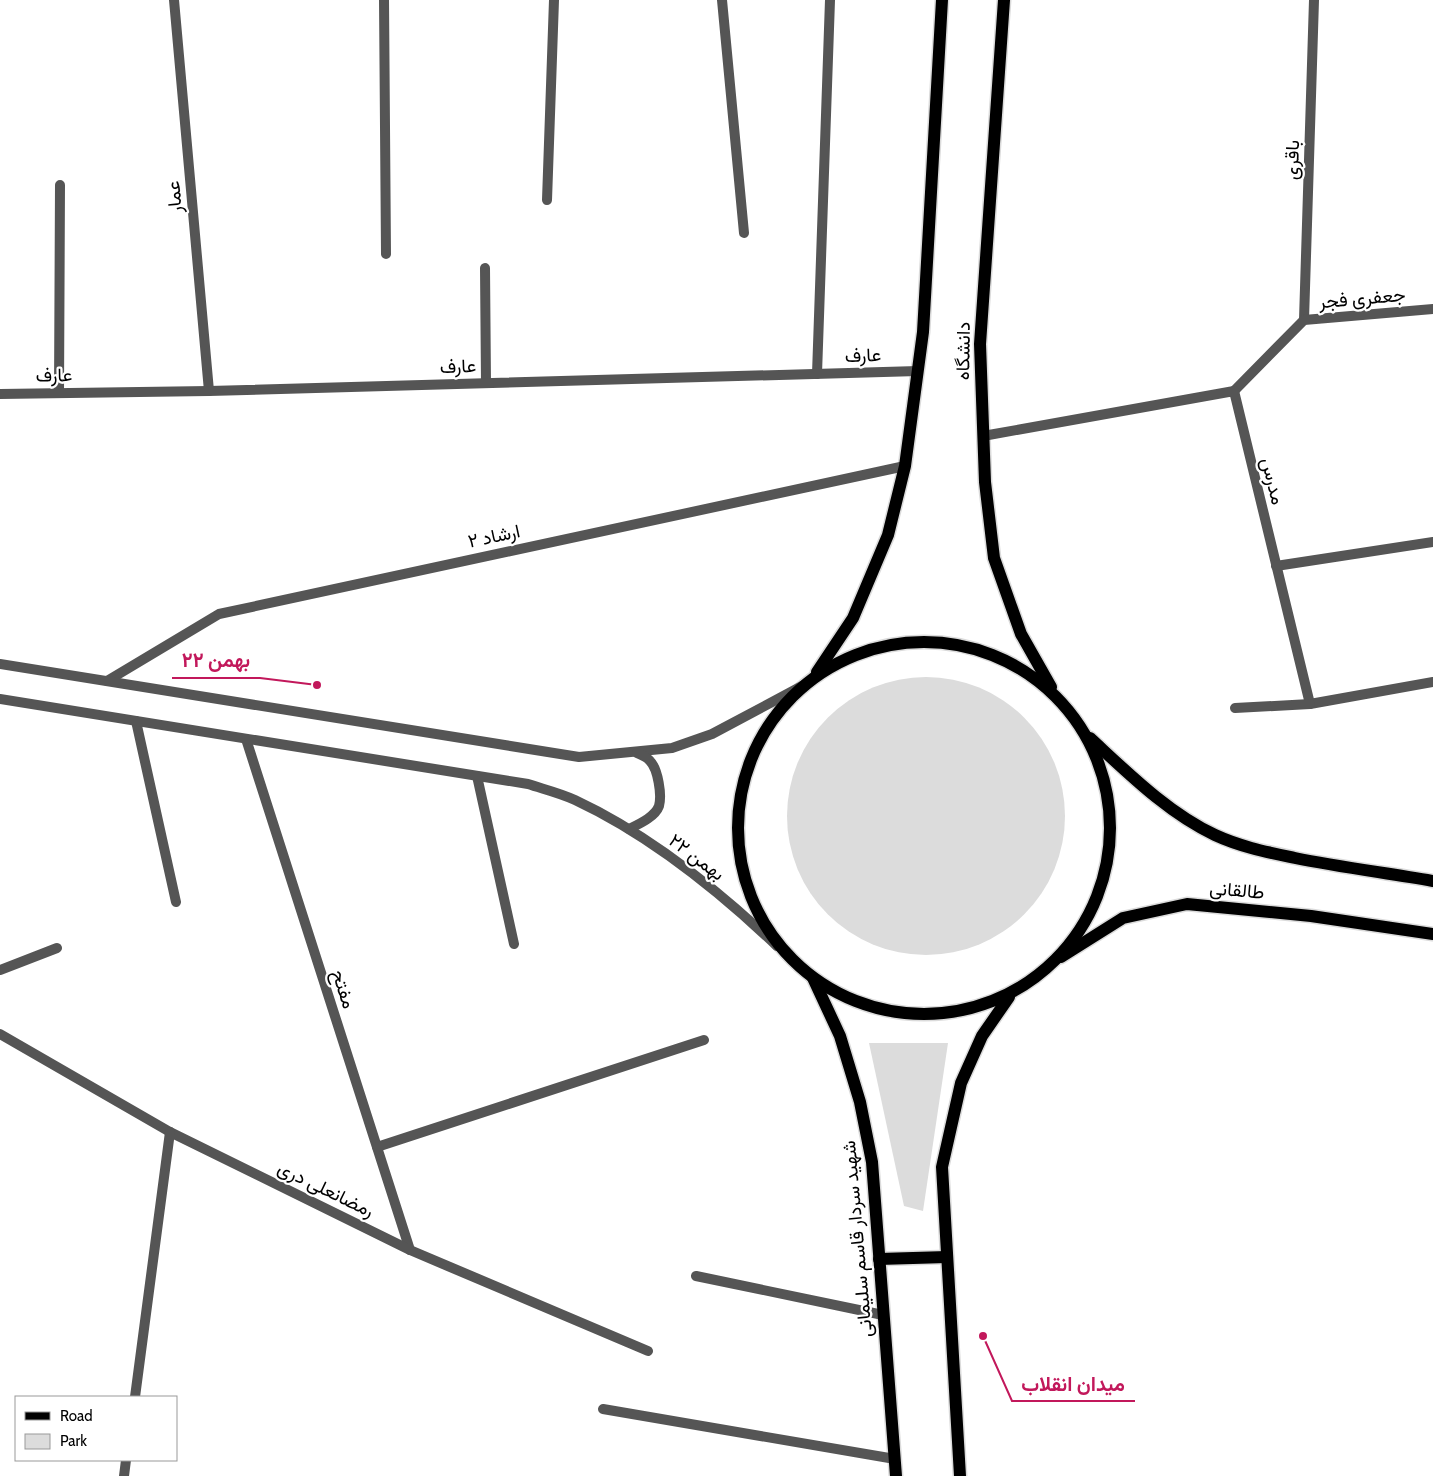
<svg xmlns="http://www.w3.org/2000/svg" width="1433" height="1476" viewBox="0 0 1433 1476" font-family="Cabin,Vazirmatn,sans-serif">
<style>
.green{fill:#dcdcdc}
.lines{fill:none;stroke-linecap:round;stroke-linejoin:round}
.primary-casing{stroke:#dbdbdb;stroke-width:15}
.minor{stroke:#555;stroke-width:10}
.tertiary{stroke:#555;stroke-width:10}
.primary{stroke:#000;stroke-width:12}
.labels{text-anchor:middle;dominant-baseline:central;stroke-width:4.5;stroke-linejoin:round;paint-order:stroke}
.street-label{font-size:19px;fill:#000;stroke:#fff}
.leader{fill:none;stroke:#c2185b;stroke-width:2}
.callout-dot{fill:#c2185b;stroke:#fff;stroke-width:2}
.callout-label{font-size:20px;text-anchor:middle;font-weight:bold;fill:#c2185b;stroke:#fff;stroke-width:4.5;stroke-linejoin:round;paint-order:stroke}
</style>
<rect width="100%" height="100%" fill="#fff"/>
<g class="green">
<circle cx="926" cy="816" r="139"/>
<polygon points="869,1043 948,1043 923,1211 904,1206"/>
</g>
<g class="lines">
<defs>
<g id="primary">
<polyline points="1004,0 980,344 985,482 994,558 1021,634 1051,687"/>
<circle cx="924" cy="828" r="186"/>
<polyline points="817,672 853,618 888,535 905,466 923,332 942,0"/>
<path d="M1090 738C1128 773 1168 813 1215 835 1241 847 1267 852 1295 858 1340 867 1387 873 1433 881"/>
<polyline points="1061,957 1123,918 1187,904 1311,916 1433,934"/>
<polyline points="813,978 840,1036 860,1102 872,1162 896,1476"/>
<polyline points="879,1259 947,1257"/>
<polyline points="960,1476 942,1167 961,1083 982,1036 1009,997"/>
</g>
</defs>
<use href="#primary" class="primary-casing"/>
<g class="minor">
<polyline points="174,0 209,391"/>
<polyline points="384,0 386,254"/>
<polyline points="722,0 744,233"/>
<polyline points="547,200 554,0"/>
<polyline points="485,268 486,383"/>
<polyline points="1304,320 1314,0"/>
<polyline points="817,374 830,0"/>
<polyline points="1234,391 1304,320 1433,309"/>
<polyline points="59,393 60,185"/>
<polyline points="0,394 209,391 918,371"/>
<polyline points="983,436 1234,391 1310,704 1433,682"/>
<polyline points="1276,566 1433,542"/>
<polyline points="107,681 219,614 905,466"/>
<polyline points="1235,708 1310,704"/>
<polyline points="136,721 176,902"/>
<polyline points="246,739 410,1250"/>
<polyline points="477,776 514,944"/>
<polyline points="0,970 57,948"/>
<polyline points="0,1034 170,1132 410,1250 648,1351"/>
<polyline points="377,1147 704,1040"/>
<polyline points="696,1276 883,1315"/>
<polyline points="135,1397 170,1132"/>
<polyline points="603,1409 895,1459"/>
<polyline points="124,1476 126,1460"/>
</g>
<g class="tertiary">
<polyline points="0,664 579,757 672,748 712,734 804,685"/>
<path d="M0 699 528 784C543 789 560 793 575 800 650 835 717 889 777 946"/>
<path d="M629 829C639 824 655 817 659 806 662 795 658 769 650 761 647 757 641 755 637 753"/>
</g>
<use href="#primary" class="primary"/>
</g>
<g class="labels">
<g class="street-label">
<text transform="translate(1292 160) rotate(-88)">باقری</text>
<text transform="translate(174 197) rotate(-95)">عمار</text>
<text transform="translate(1362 298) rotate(-5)">جعفری فجر</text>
<text transform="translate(963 351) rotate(-89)">دانشگاه</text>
<text transform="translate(863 355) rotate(-2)">عارف</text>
<text transform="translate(458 366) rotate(-2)">عارف</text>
<text transform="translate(54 375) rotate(-1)">عارف</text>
<text transform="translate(1273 481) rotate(76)">مدرس</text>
<text transform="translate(494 536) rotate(-12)">ارشاد ۲</text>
<text transform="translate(697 857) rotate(37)">۲۲ بهمن</text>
<text transform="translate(1237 890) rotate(5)">طالقانی</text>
<text transform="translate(344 989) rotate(72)">مفتح</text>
<text transform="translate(326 1189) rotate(26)">رمضانعلی دری</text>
<text transform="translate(857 1239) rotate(-95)">شهید سردار قاسم سلیمانی</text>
</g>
</g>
<path class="leader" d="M317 685L260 678H172M983 1336L1012 1401H1135"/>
<g class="callout-dot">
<circle cx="317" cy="685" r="5"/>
<circle cx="983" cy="1336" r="5"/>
</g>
<g class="callout-label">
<text x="216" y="667">۲۲ بهمن</text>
<text x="1073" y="1391">میدان انقلاب</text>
</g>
<rect x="15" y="1396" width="162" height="65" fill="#ffffff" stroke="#999999"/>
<rect x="25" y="1412" width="25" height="8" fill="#000000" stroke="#999999"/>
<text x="60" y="1421" font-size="15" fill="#000000">Road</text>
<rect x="25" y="1434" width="25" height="15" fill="#dcdcdc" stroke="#999999"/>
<text x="60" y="1446" font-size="15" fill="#000000">Park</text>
</svg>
